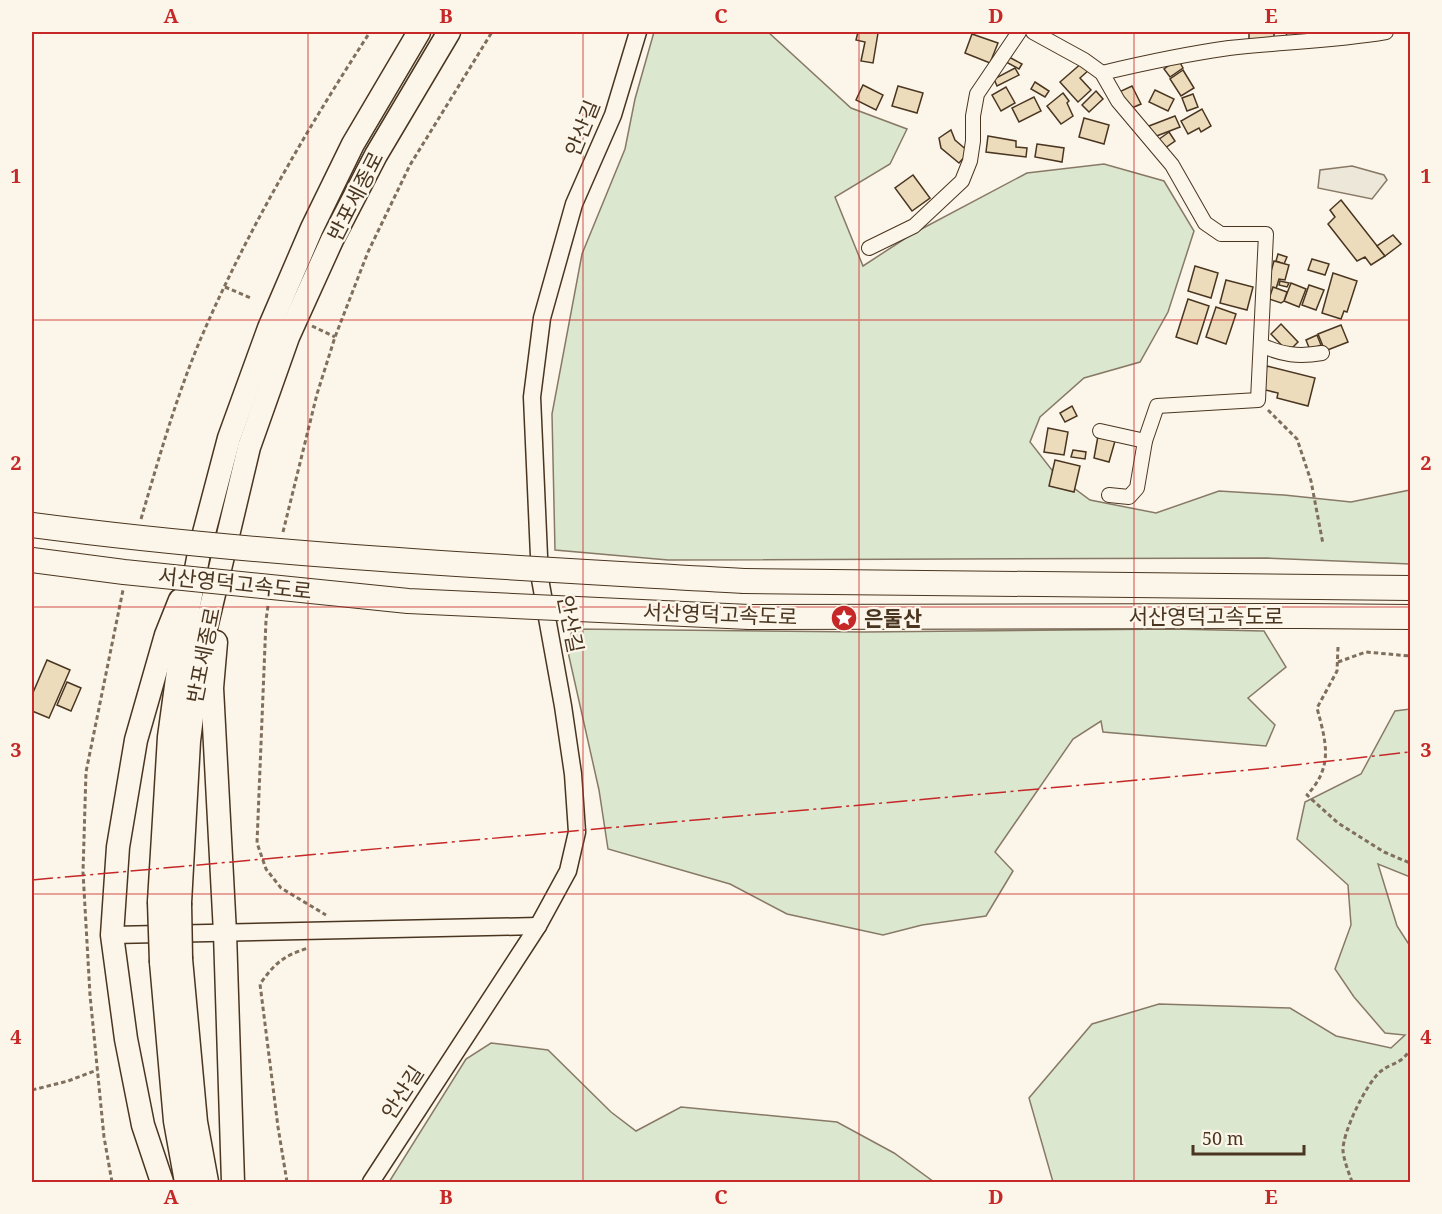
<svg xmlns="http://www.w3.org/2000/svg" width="1442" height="1214" viewBox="0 0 1442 1214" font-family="'Noto Serif','Noto Sans KR',serif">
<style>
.green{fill:#dce7d0;stroke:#887966;stroke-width:1.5}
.parking{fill:#ede7d9;stroke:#887966;stroke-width:1.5}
.building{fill:#ecdcbc;stroke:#4a3520;stroke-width:1.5}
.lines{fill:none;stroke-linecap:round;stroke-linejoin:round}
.minor-casing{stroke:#4a3520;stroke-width:16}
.tertiary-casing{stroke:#4a3520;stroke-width:19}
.trunk-casing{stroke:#4a3520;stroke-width:25}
.motorway-casing{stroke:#4a3520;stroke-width:26}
.path{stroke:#7f6f5c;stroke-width:3;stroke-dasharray:4.5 3;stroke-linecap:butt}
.minor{stroke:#fbf6e9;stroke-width:14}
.tertiary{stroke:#fbf6e9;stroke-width:16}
.trunk{stroke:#fbf6e9;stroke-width:22}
.motorway{stroke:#fbf6e9;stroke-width:24}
.trunk-bridge-casing{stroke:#4a3520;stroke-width:25;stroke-linecap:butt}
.motorway-bridge-casing{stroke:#4a3520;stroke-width:26;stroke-linecap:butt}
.trunk-bridge{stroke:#fbf6e9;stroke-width:22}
.motorway-bridge{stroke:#fbf6e9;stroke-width:24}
.power{stroke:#c62828;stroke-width:1.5;stroke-dasharray:21 4.5 3 4.5;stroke-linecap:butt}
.grid{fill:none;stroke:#c62828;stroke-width:1.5;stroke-opacity:0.55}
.labels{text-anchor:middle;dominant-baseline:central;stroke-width:4.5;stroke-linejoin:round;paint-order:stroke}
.street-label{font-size:21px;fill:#4a3520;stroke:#fbf6e9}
.poi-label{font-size:21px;font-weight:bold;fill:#4a3520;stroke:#fbf6e9;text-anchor:start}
.neatline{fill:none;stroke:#c62828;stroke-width:2}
.grid-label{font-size:20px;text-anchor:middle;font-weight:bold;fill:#c62828}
</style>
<rect width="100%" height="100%" fill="#fbf6e9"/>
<g class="green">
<polygon points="654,32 768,32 851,108 907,129 890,164 835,197 863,266 912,234 1027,173 1104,164 1164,181 1194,231 1168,312 1140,362 1084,378 1040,417 1030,442 1055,474 1090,500 1156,513 1219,491 1284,495 1351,502 1410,490 1410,564 1267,558 668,560 555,550 552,414 582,254 625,149 635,99"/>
<polygon points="572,629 864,632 1171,629 1264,631 1286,667 1248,698 1275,725 1266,746 1103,732 1101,721 1073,739 995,852 1013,871 986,916 922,925 883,935 787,914 730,884 608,849 599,790 568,652"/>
<polygon points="1410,709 1410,877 1378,864 1397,926 1410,946 1410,1182 1053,1182 1029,1098 1092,1024 1159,1004 1290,1008 1336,1036 1391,1048 1405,1035 1385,1033 1354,997 1335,969 1351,925 1348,885 1297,839 1305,802 1361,774 1395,711"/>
<polygon points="491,1043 548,1050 611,1112 636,1131 681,1107 837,1122 894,1153 934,1182 389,1182 466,1059"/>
</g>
<polygon class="parking" points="1352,166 1384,175 1387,180 1372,199 1318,188 1320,170"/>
<g class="building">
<polygon points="858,32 878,33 873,63 861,61 865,42 856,40"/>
<polygon points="1249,32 1274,32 1274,38 1249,40"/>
<polygon points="1286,32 1321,32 1321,34 1287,37"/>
<polygon points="972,34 998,43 990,63 965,53"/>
<polygon points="1009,57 1022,64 1019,69 1006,62"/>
<polygon points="1178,59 1183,68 1170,77 1164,69"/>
<polygon points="1083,62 1090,69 1080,78 1091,90 1078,102 1060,82"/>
<polygon points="1015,68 1019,75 997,86 994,79"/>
<polygon points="1183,70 1194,88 1181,96 1170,79"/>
<polygon points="1035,82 1049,91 1045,97 1031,89"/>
<polygon points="863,85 883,95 876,110 856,100"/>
<polygon points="898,86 923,93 917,113 892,106"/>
<polygon points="1132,86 1141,104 1127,110 1119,92"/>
<polygon points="1006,87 1015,103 1001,111 992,95"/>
<polygon points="1155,90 1174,99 1168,111 1149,102"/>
<polygon points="1096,91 1103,99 1089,112 1082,105"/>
<polygon points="1063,93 1069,101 1067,103 1073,116 1061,124 1047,106"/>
<polygon points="1193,94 1198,107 1187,111 1182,98"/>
<polygon points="1034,97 1041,111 1019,122 1012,108"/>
<polygon points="1202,109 1211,126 1201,132 1199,128 1188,134 1181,121"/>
<polygon points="1175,116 1180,127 1154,137 1149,126"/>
<polygon points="1084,118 1109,125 1104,144 1079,137"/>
<polygon points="951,130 955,140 969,152 959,163 941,148 939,138"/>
<polygon points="1169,132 1175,141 1165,148 1158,140"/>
<polygon points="988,136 1016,141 1016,147 1027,148 1026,157 986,152"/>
<polygon points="1037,144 1064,148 1062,162 1035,157"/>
<polygon points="913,175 930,198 912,211 895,188"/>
<polygon points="1341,200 1385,256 1371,265 1365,257 1357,261 1328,224 1335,217 1330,210"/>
<polygon points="1393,235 1401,244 1385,256 1377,246"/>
<polygon points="1278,254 1287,257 1284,264 1276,261"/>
<polygon points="1312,259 1329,264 1325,275 1308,270"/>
<polygon points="1274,261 1289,265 1285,280 1279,279 1275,292 1266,289"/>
<polygon points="1195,266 1218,273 1211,298 1188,291"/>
<polygon points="1333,273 1357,281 1347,312 1344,311 1341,319 1322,313"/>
<polygon points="1226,280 1253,287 1247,310 1220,303"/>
<polygon points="1280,281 1289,283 1287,287 1279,285"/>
<polygon points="1291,283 1306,289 1299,307 1284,301"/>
<polygon points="1309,285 1324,290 1316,310 1302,305"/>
<polygon points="1273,287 1287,292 1284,301 1281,303 1269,299"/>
<polygon points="1188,299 1209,306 1197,344 1176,337"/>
<polygon points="1216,307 1236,314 1226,344 1206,337"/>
<polygon points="1281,324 1298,342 1288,352 1271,334"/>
<polygon points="1341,325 1348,342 1325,351 1318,334"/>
<polygon points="1317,335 1321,345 1310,350 1306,340"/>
<polygon points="1267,366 1315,378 1308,406 1277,398 1278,393 1261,389"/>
<polygon points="1072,406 1077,416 1065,422 1060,413"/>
<polygon points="1048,428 1068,432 1064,455 1044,452"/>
<polygon points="1098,436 1115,441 1109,462 1094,458"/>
<polygon points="1073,450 1086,452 1085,459 1071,457"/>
<polygon points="1055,460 1080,466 1074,492 1049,486"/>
<polygon points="47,660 70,670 49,718 32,711 32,695"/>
<polygon points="67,682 81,688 71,711 57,705"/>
</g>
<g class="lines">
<defs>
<g id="minor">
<polyline points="1033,32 1084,60 1102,73 1118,101 1172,165 1205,223 1221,234 1266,234 1258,400 1157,406 1145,441 1137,488 1129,497 1109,495"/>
<path d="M1102 73C1144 63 1186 54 1229 48 1281 42 1334 41 1386 32"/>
<polyline points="869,248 914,226 962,181 970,161 973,141 973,116 977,94 1019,32"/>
<path d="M1261 345C1282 355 1299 357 1322 353"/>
<polyline points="1100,431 1145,441"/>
</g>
<g id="tertiary">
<polyline points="112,935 538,926"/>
<polyline points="371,1182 538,926 568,871 577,832 573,774 563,706 540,579 532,397 542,318 574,204 613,115 638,32"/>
</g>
<g id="trunk">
<polyline points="216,642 212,688 225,933 233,1182"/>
<polyline points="159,902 169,737 182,642 200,548 229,438 269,328 312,228 353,144 419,32"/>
<polyline points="180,903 189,741 200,653 249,447 288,337 332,240 376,155 449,32"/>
<polyline points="181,959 196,1122 207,1182"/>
<polyline points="161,962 175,1121 186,1182"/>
<polyline points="162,1182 143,1125 126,1039 112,935 118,847 136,740 166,635 180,600"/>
</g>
<g id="motorway">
<polyline points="744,581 1410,588"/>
<polyline points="749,617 1303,616 1410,617"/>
</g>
</defs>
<use href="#minor" class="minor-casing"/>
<use href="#tertiary" class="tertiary-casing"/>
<use href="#trunk" class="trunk-casing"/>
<use href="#motorway" class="motorway-casing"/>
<g class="path">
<polyline points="225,287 251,298"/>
<polyline points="312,326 335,337"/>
<polyline points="1268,410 1297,439 1311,481 1323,544"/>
<path d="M141 519C159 458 176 397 201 338 247 231 307 129 370 32"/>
<polyline points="283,532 317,394 335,337 368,252 410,165 492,32"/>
<polyline points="268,606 266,620 257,843 266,869 281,888 326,915"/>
<path d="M1338 647 1337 671 1317 708C1326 742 1334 766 1307 795L1338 823 1384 852 1410 863"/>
<polyline points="1338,662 1366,652 1410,656"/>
<polyline points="32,1090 68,1081 97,1070"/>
<polyline points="112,1182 104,1137 90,995 83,872 86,772 123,590"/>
<path d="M287 1182 278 1127 260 984C275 963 283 956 308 948"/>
<path d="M1352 1182C1349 1173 1344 1161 1343 1151 1342 1133 1367 1082 1381 1071 1393 1062 1402 1064 1410 1049"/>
</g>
<use href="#minor" class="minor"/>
<use href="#tertiary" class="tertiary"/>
<use href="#trunk" class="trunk"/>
<use href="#motorway" class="motorway"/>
<defs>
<g id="trunk-bridge">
<polyline points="159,902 161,962"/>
<polyline points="180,903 181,959"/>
</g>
<g id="motorway-bridge">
<path d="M32 525C268 556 506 567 744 581"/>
<polyline points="32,560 124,572 408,601 749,617"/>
</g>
</defs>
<use href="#trunk-bridge" class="trunk-bridge-casing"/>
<use href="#motorway-bridge" class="motorway-bridge-casing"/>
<use href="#trunk-bridge" class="trunk-bridge"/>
<use href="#motorway-bridge" class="motorway-bridge"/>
<polyline class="power" points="32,880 1259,769 1410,752"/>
</g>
<path class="grid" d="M308 32V1182M583 32V1182M859 32V1182M1134 32V1182M32 320H1410M32 607H1410M32 894H1410"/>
<defs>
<symbol id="sight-disc" viewBox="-11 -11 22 22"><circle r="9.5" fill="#c62828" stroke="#fbf6e9"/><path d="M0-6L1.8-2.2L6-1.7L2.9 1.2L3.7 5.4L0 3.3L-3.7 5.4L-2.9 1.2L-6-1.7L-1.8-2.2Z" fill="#fff"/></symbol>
</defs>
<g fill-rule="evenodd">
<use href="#sight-disc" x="829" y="603" width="30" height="30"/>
</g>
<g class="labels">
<g class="street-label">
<text transform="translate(582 128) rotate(-68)">안산길</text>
<text transform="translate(355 196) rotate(-63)">반포세종로</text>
<text transform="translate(235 583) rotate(6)">서산영덕고속도로</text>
<text transform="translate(720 614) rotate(2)">서산영덕고속도로</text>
<text x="1206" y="616">서산영덕고속도로</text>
<text transform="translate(571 624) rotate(79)">안산길</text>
<text transform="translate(203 655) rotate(-79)">반포세종로</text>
<text transform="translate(402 1092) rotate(-57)">안산길</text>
</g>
<g class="poi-label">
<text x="864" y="618">은둘산</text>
</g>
</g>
<rect width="1442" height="1214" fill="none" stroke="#fbf6e9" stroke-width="66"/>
<path d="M1193 1145v9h111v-9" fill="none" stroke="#4a3520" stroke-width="3"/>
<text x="1202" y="1145" font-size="18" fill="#4a3520" stroke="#fbf6e9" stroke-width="4.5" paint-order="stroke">50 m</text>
<rect x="33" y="33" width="1376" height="1148" class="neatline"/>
<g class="grid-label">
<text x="171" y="23">A</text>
<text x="446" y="23">B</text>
<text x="721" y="23">C</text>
<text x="996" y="23">D</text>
<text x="1271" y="23">E</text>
<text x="16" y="183">1</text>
<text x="1426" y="183">1</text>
<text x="16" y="470">2</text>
<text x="1426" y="470">2</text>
<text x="16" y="757">3</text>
<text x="1426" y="757">3</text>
<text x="16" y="1044">4</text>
<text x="1426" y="1044">4</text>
<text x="171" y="1204">A</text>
<text x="446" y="1204">B</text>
<text x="721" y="1204">C</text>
<text x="996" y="1204">D</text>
<text x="1271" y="1204">E</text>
</g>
</svg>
